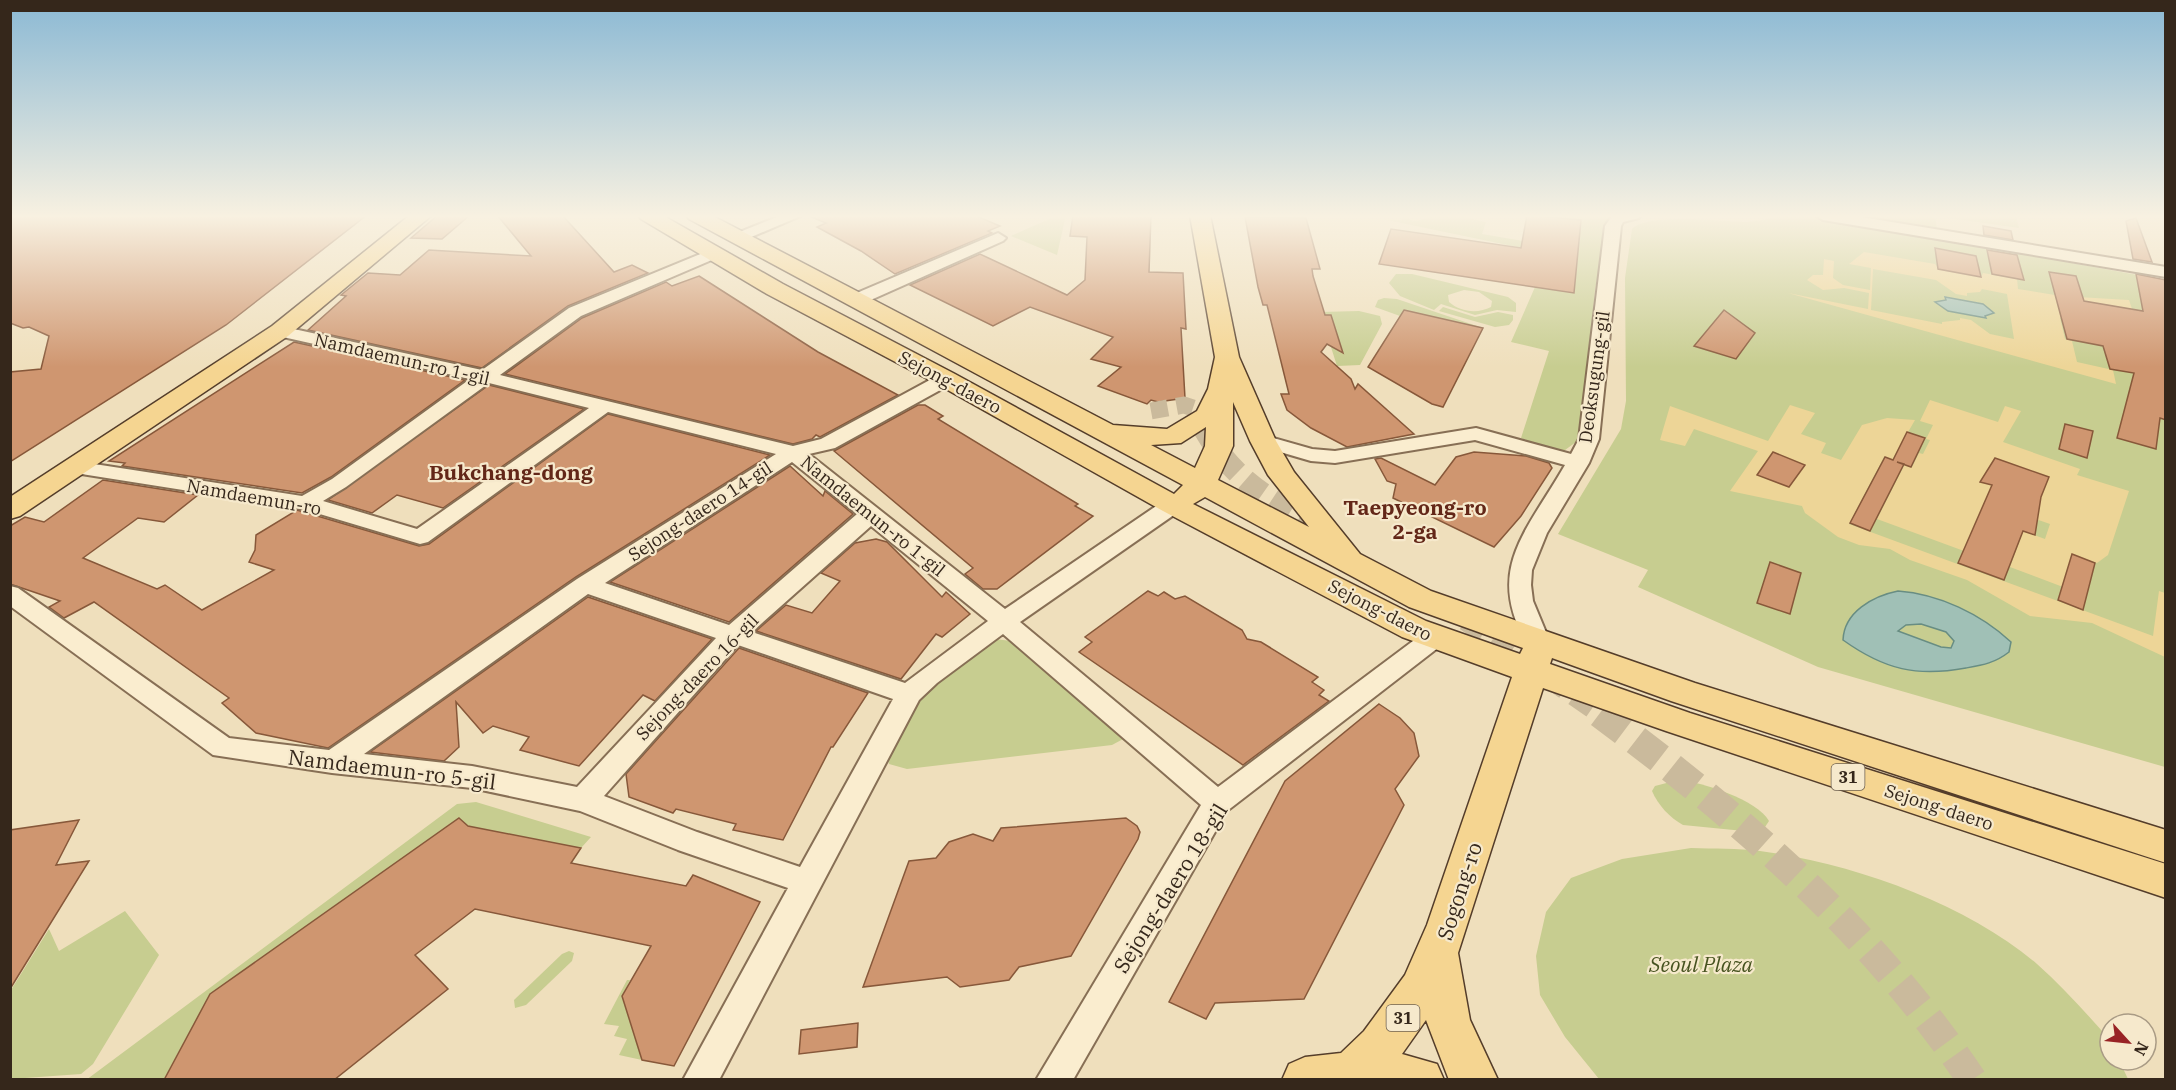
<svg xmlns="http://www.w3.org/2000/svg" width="2176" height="1090" viewBox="0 0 2176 1090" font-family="'IBM Plex Serif',serif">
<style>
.green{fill:#c7cd90;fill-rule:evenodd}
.sand{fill:#edd597;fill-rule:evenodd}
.water{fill:#a0c0b6;stroke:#688d83;stroke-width:1.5;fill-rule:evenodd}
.building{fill:#cf9670;stroke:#87583a;stroke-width:1.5}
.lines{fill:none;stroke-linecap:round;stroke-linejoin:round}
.minor-tunnel-far2{stroke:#caba9c;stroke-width:17;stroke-dasharray:17 9;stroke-linecap:butt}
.minor-tunnel-far1{stroke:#caba9c;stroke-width:22;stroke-dasharray:22 11;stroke-linecap:butt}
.minor-tunnel{stroke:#caba9c;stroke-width:30;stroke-dasharray:30 15;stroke-linecap:butt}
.minor-casing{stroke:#876f55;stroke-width:4}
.major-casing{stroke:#543d2a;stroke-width:3}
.minor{fill:#faedcf;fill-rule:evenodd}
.major{fill:#f5d591;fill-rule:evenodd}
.labels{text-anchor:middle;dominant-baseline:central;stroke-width:4.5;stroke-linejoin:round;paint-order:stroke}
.shield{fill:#f6e9cc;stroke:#6f6150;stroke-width:1.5}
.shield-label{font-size:16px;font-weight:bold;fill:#35271b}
.street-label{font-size:18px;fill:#35271b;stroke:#f6e9cc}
.quarter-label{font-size:21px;font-weight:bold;fill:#632718;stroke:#f6e9cc}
.near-street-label{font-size:21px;fill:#35271b;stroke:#f6e9cc}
.near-park-label{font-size:21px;font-style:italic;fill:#475320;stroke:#f6e9cc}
</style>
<rect width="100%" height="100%" fill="#efdfbc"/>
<g class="green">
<polygon points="1058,215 1066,215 1057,255 1011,236"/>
<path d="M1403 215 1413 221C1422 221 1429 216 1436 215 1451 212 1471 219 1486 222L1482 234 1523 241 1522 248 1387 220H1402Z"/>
<polygon points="1546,215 1616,215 1610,217 1606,226 1595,290 1580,439 1561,453 1521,438 1549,351 1511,342 1535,287 1574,293 1581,220"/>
<path d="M1784 215H1807L2165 280V767L1818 667 1638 587 1648 570 1558 534 1621 429 1626 401 1625 278 1632 229C1648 213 1719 221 1742 222 1756 222 1770 218 1784 215Z"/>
<polygon points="1842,215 2009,215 2016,216 2019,228 1935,216 1937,229 2013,242 2007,243"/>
<path d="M1396 274H1412L1508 297 1516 303V312L1497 310 1475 315 1441 304 1434 310 1400 296 1389 283ZM1464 290 1479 292 1492 301 1491 307C1478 314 1460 312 1449 302L1448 295Z"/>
<polygon points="1384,298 1397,299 1483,328 1404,310 1400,316 1375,307 1378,300"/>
<polygon points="1443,307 1475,317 1498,312 1513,315 1513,320 1509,325 1495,327 1439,311"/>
<polygon points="1359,311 1380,316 1382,324 1360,365 1337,366 1330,344 1340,344 1331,315 1319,315 1320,312"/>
<polygon points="995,639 1011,641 1125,738 1112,745 907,769 889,764 887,757 928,688"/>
<path d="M1678 780C1703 782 1757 800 1769 821L1765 827 1754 832 1683 825C1670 818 1658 805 1652 791L1655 786Z"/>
<polygon points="476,802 591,837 581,848 468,826 459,818 210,994 164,1079 86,1080 457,804"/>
<path d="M1691 848C1714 849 1737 848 1760 851 1852 863 1966 903 2037 964 2063 987 2087 1014 2110 1040V1060H2119L2128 1079H1599L1565 1037 1540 995 1536 956 1546 912 1571 878 1622 859Z"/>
<polygon points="125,911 159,955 93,1064 81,1074 11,1079 11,990 49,929 59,951"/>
<polygon points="569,951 574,953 572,961 526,1005 515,1008 514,1000 562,954"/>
<polygon points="627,980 630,980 622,996 642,1060 619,1055 627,1039 614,1036 619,1026 604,1024"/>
</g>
<g class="sand">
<path d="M1864 252 1935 264 1939 269 1981 277 1983 273 2017 279 2018 289 2061 296 2129 300 2132 309 2103 304 2067 319 2060 318 2065 339 2072 341 2077 362 2113 370 2116 384 1788 293 1868 309 1869 293 1844 288 1823 290 1807 280 1813 275H1823L1824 259 1834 261 1833 278 1843 285 1870 290 1871 268 1849 264ZM1873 269 1936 280 1956 294 1967 296V293L1980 292 1982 289 2007 294 2014 339 1990 334 1971 320 1960 318V320L1942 322V324L1871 310Z"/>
<polygon points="1930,400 1998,422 2005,406 2021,411 2003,442 2080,469 2077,475 2129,491 2108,555 2097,563 2073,555 2063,587 2010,567 2023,531 2045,539 2050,524 1986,502 1964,551 1877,519 1905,464 1912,467 1919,453 1923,454 1930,440 1926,439 1933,425 1920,421"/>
<polygon points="1790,405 1815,413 1801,434 1826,443 1821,453 1841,460 1862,425 1887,418 1915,420 1892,460 1884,457 1849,524 2153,636 2159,591 2165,593 2165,657 2092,623 2030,616 1967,580 1910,560 1890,549 1859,545 1838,537 1805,513 1802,506 1730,491 1758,451 1694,429 1685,446 1660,440 1670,406 1768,441"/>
</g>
<g class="water">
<polygon points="1945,297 1983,304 1994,313 1985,316 1986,318 1948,311 1935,302 1946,300"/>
<path d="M1898 591C1939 594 1981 614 2011 642L2009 652C1995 663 1983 665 1966 668 1917 677 1885 670 1843 640 1844 612 1873 596 1898 591ZM1921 624 1946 632 1954 641 1951 648 1941 647 1898 631 1906 625Z"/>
</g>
<g class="building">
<polygon points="10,215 367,215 226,325 10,462 10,372 41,369 49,336 29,327 23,328 10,323"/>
<polygon points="438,215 470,215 442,239 411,238"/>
<polygon points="497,215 562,215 614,272 632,265 648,273 568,306 482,368 308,330 346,296 341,295 368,273 400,275 429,250 531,256"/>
<polygon points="807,215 974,215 1000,226 988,231 992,233 895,274 861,251 817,227 826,223"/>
<polygon points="1073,215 1151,215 1149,272 1183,273 1186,329 1181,328 1185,398 1158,402 1151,400 1147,404 1098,386 1121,367 1091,359 1113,337 1030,307 993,326 910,285 980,254 1067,295 1085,280 1087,237 1070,236"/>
<polygon points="1527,215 1581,220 1574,293 1379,264 1391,229 1521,248"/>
<polygon points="1245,217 1306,218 1320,269 1312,269 1313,276 1325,315 1331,315 1343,353 1327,344 1321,352 1351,379 1355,389 1358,384 1414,434 1347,447 1311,428 1287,410 1281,394 1289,394 1267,305 1263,305 1258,287"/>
<polygon points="2136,218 2152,262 2133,259 2126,221"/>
<polygon points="1983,226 2011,231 2013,240 1984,235"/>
<polygon points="1935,248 1976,256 1981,277 1938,269"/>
<polygon points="1987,250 2017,255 2024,280 1992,274"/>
<polygon points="2049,272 2076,276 2084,301 2143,311 2136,274 2166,280 2166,420 2160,418 2156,449 2117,438 2134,373 2110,369 2103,346 2067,339"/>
<polygon points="699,276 818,352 898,395 820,437 816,435 812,439 793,444 505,374 582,318 666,282 672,286"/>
<polygon points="1404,310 1483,328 1443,407 1432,404 1368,367"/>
<polygon points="1724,310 1755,333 1736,359 1694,346"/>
<polygon points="294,342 465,380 331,477 302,493 122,466 125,463 109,461"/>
<polygon points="489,385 584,409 443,508 397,495 372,513 328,500"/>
<polygon points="918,405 925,405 943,416 938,419 1078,504 1075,506 1093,516 997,589 983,589 965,574 973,568 834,451"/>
<polygon points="608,414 770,455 576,577 328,748 256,733 222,703 229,698 94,602 64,618 49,607 60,601 10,584 10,526 25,517 44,522 103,480 198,495 164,522 138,518 83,558 157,589 165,585 202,610 274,570 249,562 255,550 256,535 297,510 419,546 429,544"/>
<polygon points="2065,424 2093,431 2087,458 2059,449"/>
<polygon points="1907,432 1925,438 1911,467 1897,462 1904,464 1870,531 1850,523 1885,457 1893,460"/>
<polygon points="1474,452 1526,456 1549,463 1552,468 1521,516 1494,547 1393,498 1396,484 1387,481 1375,459 1381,458 1435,485 1456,457"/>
<polygon points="1773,452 1805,465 1789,487 1757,475"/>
<polygon points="1995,458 2049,477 2041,497 2035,535 2023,531 2004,580 1958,563 1992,485 1980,482"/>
<polygon points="790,466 823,496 825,491 853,514 729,622 610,582"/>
<polygon points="876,539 887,542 942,597 946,592 970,614 942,637 936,634 901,679 756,631 786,605 812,613 840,581 821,573 855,543"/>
<polygon points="2072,554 2095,563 2083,610 2058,600"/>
<polygon points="1770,562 1801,573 1790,614 1757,603"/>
<polygon points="1148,591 1158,596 1164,592 1175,599 1185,596 1242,630 1247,639 1261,642 1318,677 1312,682 1324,690 1319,695 1329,701 1243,765 1079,652 1092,642 1085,637"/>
<polygon points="588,597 712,639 655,701 643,695 579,766 520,750 529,737 493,726 483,733 456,702 459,747 444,761 370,752"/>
<polygon points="739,648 868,693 833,747 831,747 783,840 733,830 736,824 676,809 673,813 629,797 626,774"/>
<polygon points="1379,704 1400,718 1414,733 1419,756 1395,789 1404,805 1304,999 1215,1003 1206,1019 1169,1002 1285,781"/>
<polygon points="459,818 468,826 581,848 571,863 686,886 693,875 760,902 674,1066 642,1060 622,996 651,946 475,909 415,955 448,989 334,1080 164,1080 210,994"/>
<polygon points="1126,818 1137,826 1140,832 1138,839 1071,956 1019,967 1009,980 960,987 947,977 863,987 909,861 936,858 949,842 973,834 993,841 1001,828"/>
<polygon points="79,820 56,865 89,861 10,989 10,830"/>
<polygon points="858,1023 857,1047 799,1054 801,1030"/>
</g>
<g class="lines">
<polyline class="minor-tunnel-far2" points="1151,411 1184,405 1193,408 1205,430"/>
<g class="minor-tunnel-far1">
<path d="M1204 429C1236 485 1274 500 1326 533"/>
<polyline points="1466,620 1602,714"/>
</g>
<path class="minor-tunnel" d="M1600 713C1740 817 1875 934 1972 1080"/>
<defs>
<g id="minor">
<polygon points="782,215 803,215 742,241 732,241 729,238 732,235"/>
<path d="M1641 215 1639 218 1623 222 1621 226 1599 439 1589 463 1547 533 1532 570 1531 585 1533 601 1550 642 1547 648 1538 651 1529 648C1483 570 1526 533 1565 465L1475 440 1335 463 1311 461 1256 445 1253 441 1256 437 1263 435 1312 449 1335 451 1476 428 1571 454 1579 439 1605 226 1612 216Z"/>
<polygon points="1815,215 1849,215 2166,267 2166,277 1823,220"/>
<polygon points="998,233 1006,238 1003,241 864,303 858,304 850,299 852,295"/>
<path d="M715 248 723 253 721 256 581 316 500 375 793 446 821 439 939 375H953L955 379 953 383 835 448 809 454 1005 609 1165 500H1181L1184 505 1181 510 1020 622 1218 787 1425 632 1434 629 1443 632 1446 638 1443 644 1227 811 1073 1080H1036L1201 805 1003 634 937 683 919 700 719 1080H683L788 888 678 850 580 811 472 788 332 773 213 755 10 606V586L18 588 229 738 329 750 577 579 776 454 608 412 428 542 420 544 303 509 75 473 68 471 65 467 68 463 75 461 302 496 332 479 470 379 274 335 271 331 274 327 280 326 482 370 569 308ZM489 383 589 408 417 529 323 501 346 487ZM792 462 857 514 729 625 605 583ZM871 526 988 621 905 683 752 632ZM588 594 716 638 577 787 472 766 364 754ZM738 645 893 699 800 867 697 832 604 796Z"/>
</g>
<g id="major">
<polygon points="410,215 432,215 288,336 20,516 10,519 10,497 272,326"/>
<path d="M638 215H662L783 284 955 374 1174 494 1183 485 689 219 686 215H711L1113 425 1167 429 1197 411 1208 389 1215 357 1190 215H1210L1239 357 1276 441 1294 472 1360 554 1431 591 1695 683 2166 830V863L1671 701 1552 658 1550 664 1690 713 2166 864V898L1666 731 1543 688 1458 953 1470 1020 1498 1080H1449L1426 1020 1402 1054 1437 1064 1444 1080H1282L1289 1064 1305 1057 1341 1053 1364 1031 1405 975 1427 925 1512 677 1402 637 1163 511 937 384 767 294 641 219ZM1233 402 1250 441 1268 475 1309 527 1218 480 1233 446ZM1206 427 1205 446 1195 468 1151 445 1181 443ZM1205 497 1409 607 1523 648 1520 654 1426 621 1193 504Z"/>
</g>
</defs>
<use href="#minor" class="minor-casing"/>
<use href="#major" class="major-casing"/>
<use href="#minor" class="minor"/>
<use href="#major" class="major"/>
</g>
<linearGradient id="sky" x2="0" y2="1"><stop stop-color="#8bb9d4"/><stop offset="0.59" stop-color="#f8f1e1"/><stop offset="1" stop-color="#f8f1e1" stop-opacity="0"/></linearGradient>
<rect width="2176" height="367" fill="url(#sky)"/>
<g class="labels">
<g class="shield">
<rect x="1831.5" y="764" width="33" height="26" rx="4.5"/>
<rect x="1386.5" y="1005" width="33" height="26" rx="4.5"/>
</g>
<g class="shield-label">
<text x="1848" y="777">31</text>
<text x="1403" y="1018">31</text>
</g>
<g class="street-label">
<text transform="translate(402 359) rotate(13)">Namdaemun-ro 1-gil</text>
<text transform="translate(1594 377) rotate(-82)">Deoksugung-gil</text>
<text transform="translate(950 382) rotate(28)">Sejong-daero</text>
<text transform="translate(254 497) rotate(10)">Namdaemun-ro</text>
<text transform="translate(700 511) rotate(-33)">Sejong-daero 14-gil</text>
<text transform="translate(873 516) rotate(39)">Namdaemun-ro 1-gil</text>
<text transform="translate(1380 610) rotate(27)">Sejong-daero</text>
<text transform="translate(697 677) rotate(-46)">Sejong-daero 16-gil</text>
<text transform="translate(1939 807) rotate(18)">Sejong-daero</text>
</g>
<g class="quarter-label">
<text x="511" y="472">Bukchang-dong</text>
<text x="1415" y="507">Taepyeong-ro<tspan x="1415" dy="24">2-ga</tspan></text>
</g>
<g class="near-street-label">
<text transform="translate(392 769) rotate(7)">Namdaemun-ro 5-gil</text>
<text transform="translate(1170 888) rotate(-58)">Sejong-daero 18-gil</text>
<text transform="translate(1459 891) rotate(-72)">Sogong-ro</text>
</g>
<g class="near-park-label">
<text x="1701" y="964">Seoul Plaza</text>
</g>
</g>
<rect width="2176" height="1090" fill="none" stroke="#35271b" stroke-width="24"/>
<g transform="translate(2128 1042) rotate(117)"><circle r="28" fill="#f6e9cc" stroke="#a99b85" stroke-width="1.5"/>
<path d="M0-4.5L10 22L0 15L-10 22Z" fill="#982325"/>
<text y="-9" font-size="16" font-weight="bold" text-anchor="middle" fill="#35271b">N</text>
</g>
</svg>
